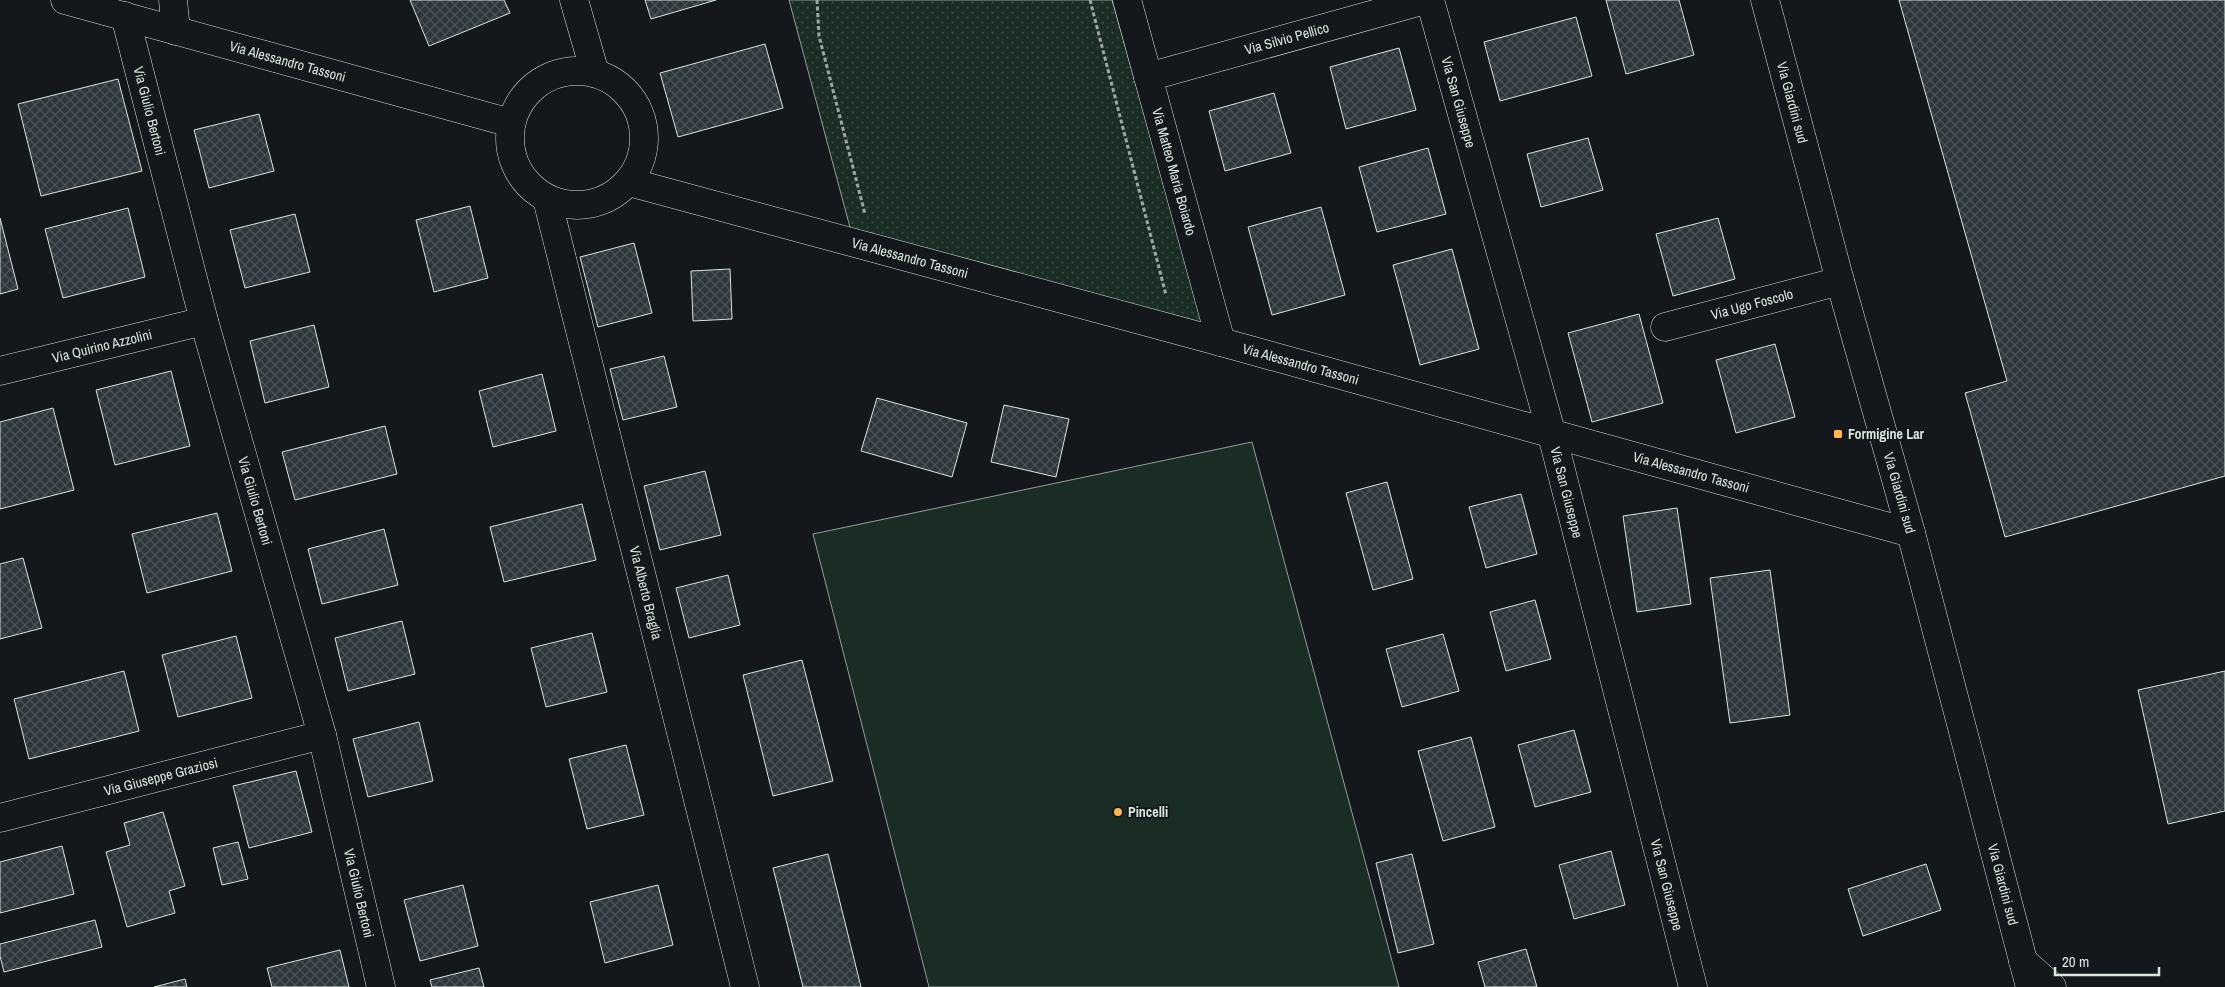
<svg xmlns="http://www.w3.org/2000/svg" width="2225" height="987" viewBox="0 0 2225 987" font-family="'Archivo Narrow',sans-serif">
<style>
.green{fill:#1a2d24;stroke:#939e99}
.park{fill:url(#park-dots);stroke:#939e99}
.building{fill:url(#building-cross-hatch);stroke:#d8e6dc}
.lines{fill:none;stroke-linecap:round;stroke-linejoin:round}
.minor-casing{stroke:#d8e6dc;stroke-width:29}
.major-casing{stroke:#d8e6dc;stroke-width:29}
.path{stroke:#9da8a2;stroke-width:3;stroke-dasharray:4 2.5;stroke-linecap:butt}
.minor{stroke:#14181c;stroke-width:28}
.major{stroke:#14181c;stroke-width:28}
.poi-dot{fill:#ffb74d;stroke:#14181c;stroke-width:2}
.labels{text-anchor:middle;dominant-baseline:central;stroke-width:4;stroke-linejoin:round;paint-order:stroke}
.street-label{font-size:14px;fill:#d8e6dc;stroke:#14181c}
.poi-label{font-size:14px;font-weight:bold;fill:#d8e6dc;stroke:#14181c;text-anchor:start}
</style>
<defs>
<pattern id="park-dots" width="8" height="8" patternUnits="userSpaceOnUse" patternTransform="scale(1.25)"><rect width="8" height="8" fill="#1a2d24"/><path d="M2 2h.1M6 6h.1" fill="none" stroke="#3b4b43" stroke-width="1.8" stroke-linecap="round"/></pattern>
<pattern id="building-cross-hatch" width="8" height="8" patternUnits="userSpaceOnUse" patternTransform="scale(1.25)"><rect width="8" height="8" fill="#2c363c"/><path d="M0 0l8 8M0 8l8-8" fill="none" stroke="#4a5358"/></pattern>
</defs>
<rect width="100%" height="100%" fill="#14181c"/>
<polygon class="green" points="1252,442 1399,987 929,987 813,534"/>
<polygon class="park" points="789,0 1112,0 1205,330 851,231"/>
<g class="building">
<polygon points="410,0 504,0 510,13 429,46"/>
<polygon points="645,0 716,0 651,19"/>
<polygon points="1606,0 1679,0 1694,55 1626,74"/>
<polygon points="1899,0 2225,0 2225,476 2005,537 1965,393 2007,381"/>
<polygon points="1576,17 1592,76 1500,101 1484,42"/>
<polygon points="765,44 783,108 678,137 660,73"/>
<polygon points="1399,48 1416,110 1346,129 1330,67"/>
<polygon points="118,79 142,171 41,196 18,104"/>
<polygon points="1274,93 1291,153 1225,171 1209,111"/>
<polygon points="259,114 274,171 209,188 194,130"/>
<polygon points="1588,138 1603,190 1541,207 1527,154"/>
<polygon points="1428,148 1446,214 1377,232 1359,167"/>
<polygon points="470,206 488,278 434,292 416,220"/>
<polygon points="1321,207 1345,295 1272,315 1248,227"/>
<polygon points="128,208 145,277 63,298 45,229"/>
<polygon points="295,214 310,272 245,288 230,230"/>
<polygon points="0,218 18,289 0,294"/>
<polygon points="1718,218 1735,279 1673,296 1656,234"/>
<polygon points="634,243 652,313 598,327 580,257"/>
<polygon points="1452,249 1479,349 1420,365 1393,265"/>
<polygon points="730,269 732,319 693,321 691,271"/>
<polygon points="1639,314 1663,403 1592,422 1568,333"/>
<polygon points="314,325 329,387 265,403 250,341"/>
<polygon points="1775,344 1795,417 1736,433 1716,360"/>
<polygon points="664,356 677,407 623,420 610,369"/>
<polygon points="171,371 190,446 115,465 96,390"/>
<polygon points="542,374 556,431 493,447 479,391"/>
<polygon points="877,398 967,423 952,477 861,451"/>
<polygon points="1004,405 1069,419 1056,477 991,462"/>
<polygon points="53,408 74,490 0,509 0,422"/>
<polygon points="385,426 397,474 295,500 282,452"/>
<polygon points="705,471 721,535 660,550 644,486"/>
<polygon points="1387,482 1413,579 1373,590 1346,493"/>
<polygon points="1521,494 1537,554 1486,568 1469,507"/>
<polygon points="582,504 596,560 504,582 490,527"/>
<polygon points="1677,508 1691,604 1637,612 1623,516"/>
<polygon points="217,513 232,571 147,593 132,534"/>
<polygon points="384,529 398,585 322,604 308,549"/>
<polygon points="23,558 42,628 0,639 0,564"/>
<polygon points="1770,570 1790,715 1730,723 1710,578"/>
<polygon points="728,575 740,625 689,638 676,588"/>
<polygon points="1535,600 1551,659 1506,671 1490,612"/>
<polygon points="402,621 415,674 348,691 335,638"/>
<polygon points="592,633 607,692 546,707 531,648"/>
<polygon points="1443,634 1459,691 1402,707 1386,649"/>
<polygon points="236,636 252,698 178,717 162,655"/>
<polygon points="802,660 833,781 773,796 743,675"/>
<polygon points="124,671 139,731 29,759 14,699"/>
<polygon points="2225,671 2225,811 2168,824 2138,690"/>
<polygon points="419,722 433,781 368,797 353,739"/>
<polygon points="1574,730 1591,792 1535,807 1518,745"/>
<polygon points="1471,737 1495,827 1443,841 1418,751"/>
<polygon points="626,745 644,815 587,829 569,759"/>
<polygon points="296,771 312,832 249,848 233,786"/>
<polygon points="163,812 185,886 169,891 175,913 127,927 106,852 130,845 124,823"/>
<polygon points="238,842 248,879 222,885 213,848"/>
<polygon points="62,846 74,894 0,913 0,862"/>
<polygon points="1611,851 1625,905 1574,919 1559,865"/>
<polygon points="828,854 861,987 803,987 773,868"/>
<polygon points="1412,854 1434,944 1398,953 1376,863"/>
<polygon points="1926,864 1941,910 1863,936 1848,889"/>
<polygon points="463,885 478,946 420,961 404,900"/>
<polygon points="658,885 673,945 605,963 590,902"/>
<polygon points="95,920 102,947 4,972 0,956 0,944"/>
<polygon points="1526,949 1537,987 1485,987 1478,962"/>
<polygon points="340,950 349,987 272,987 267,968"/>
<polygon points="479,968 484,987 432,987 430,980"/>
<polygon points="185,979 187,987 154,987"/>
</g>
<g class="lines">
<defs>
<g id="minor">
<path id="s1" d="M65 0 511 123"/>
<polyline points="173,0 176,31"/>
<polyline points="574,0 595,73"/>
<path id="s2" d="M1127 0 1221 342"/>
<path id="s3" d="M1430 0 1552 435 1693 987"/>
<path id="s4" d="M125 16 204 321 322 735 381 987"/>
<circle cx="577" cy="138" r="67"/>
<path id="s5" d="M1148 77 1425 0"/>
<path id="s6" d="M629 182 1221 342 1911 533"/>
<path id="s7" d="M547 199 745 987"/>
<path id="s8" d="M1665 327 1840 281"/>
<path id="s9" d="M0 371 204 321"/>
<path id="s10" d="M0 818 322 735"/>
<polyline points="2023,961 2052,987"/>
</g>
<g id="major">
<path id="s11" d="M1765 0 1840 281 1911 533 2030 987"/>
</g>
</defs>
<use href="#minor" class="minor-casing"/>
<use href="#major" class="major-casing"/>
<g class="path">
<polyline points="817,0 819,36 865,214"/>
<polyline points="1090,0 1166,295"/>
</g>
<use href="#minor" class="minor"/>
<use href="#major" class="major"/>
</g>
<g class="poi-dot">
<rect x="1833" y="429" width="10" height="10" rx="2.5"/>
<circle cx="1118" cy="812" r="5"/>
</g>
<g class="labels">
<g class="street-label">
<text stroke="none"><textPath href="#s5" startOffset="144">Via Silvio Pellico</textPath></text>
<text stroke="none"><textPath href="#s1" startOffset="231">Via Alessandro Tassoni</textPath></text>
<text stroke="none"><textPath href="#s3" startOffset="106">Via San Giuseppe</textPath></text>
<text stroke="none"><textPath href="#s11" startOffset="106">Via Giardini sud</textPath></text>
<text stroke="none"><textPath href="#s4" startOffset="98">Via Giulio Bertoni</textPath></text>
<text stroke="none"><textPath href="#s2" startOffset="178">Via Matteo Maria Boiardo</textPath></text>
<text stroke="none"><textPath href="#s6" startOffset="291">Via Alessandro Tassoni</textPath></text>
<text stroke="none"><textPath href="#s8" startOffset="90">Via Ugo Foscolo</textPath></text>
<text stroke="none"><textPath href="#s9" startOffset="105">Via Quirino Azzolini</textPath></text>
<text stroke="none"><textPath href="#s6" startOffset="696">Via Alessandro Tassoni</textPath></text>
<text stroke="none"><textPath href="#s6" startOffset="1101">Via Alessandro Tassoni</textPath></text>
<text stroke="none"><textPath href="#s3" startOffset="511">Via San Giuseppe</textPath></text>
<text stroke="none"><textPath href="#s11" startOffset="511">Via Giardini sud</textPath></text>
<text stroke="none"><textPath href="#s4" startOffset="502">Via Giulio Bertoni</textPath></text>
<text stroke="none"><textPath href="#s7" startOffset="406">Via Alberto Braglia</textPath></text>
<text stroke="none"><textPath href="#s10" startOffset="166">Via Giuseppe Graziosi</textPath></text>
<text stroke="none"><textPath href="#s11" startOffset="916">Via Giardini sud</textPath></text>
<text stroke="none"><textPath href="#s3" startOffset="916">Via San Giuseppe</textPath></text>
<text stroke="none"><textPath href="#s4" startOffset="908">Via Giulio Bertoni</textPath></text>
</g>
<g class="poi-label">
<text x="1848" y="434">Formigine Lar</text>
<text x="1128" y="812">Pincelli</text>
</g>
</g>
<path d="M2055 967v8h104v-8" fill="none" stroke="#d8e6dc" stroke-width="2.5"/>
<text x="2062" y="967" font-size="15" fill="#d8e6dc" stroke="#14181c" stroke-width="4" paint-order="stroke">20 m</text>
</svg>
